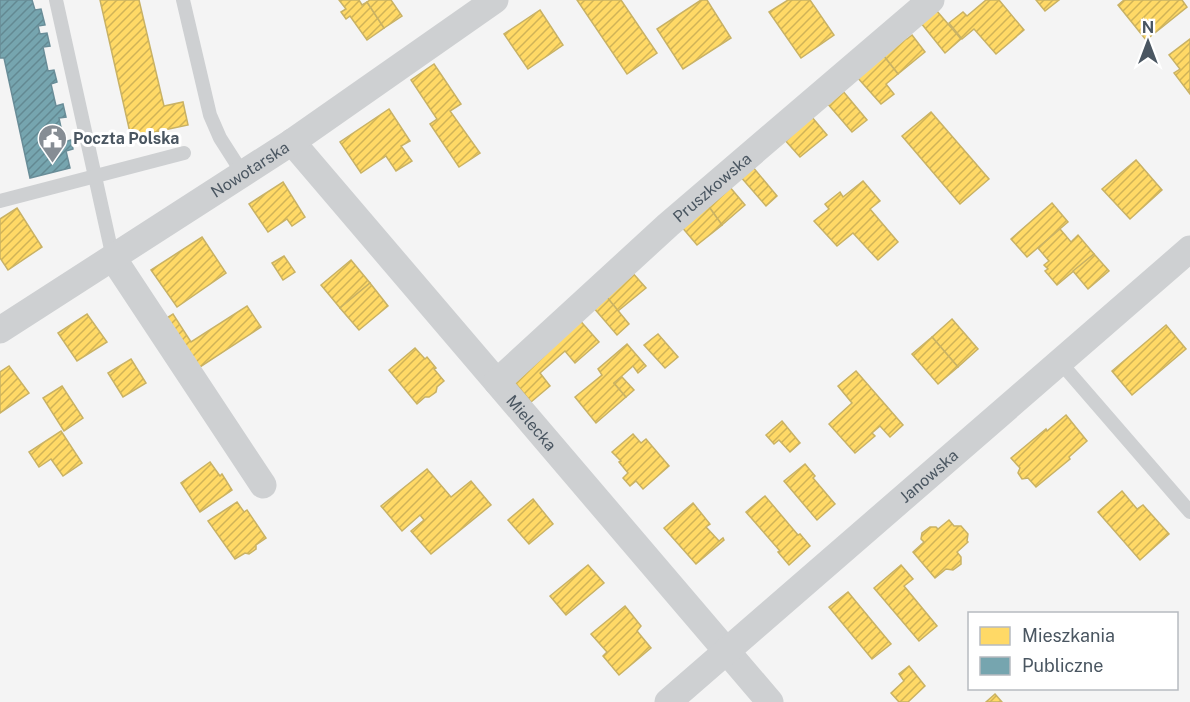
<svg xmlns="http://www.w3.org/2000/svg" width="1190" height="702" viewBox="0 0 1190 702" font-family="'Public Sans',sans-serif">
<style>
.homes{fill:url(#homes-hatch);stroke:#c9b264;stroke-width:1.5}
.public{fill:url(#public-hatch);stroke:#698d98;stroke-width:1.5}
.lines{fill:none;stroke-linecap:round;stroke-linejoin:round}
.lane{stroke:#ced0d2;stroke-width:14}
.street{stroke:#ced0d2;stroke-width:27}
.labels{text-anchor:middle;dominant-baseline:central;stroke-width:6;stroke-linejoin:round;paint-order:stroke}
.poi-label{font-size:16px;font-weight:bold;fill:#4a5661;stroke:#fff;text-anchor:start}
.street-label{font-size:16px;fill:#4a5661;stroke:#fff}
</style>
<defs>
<pattern id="homes-hatch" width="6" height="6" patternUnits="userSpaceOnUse" patternTransform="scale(1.5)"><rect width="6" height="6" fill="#ffd966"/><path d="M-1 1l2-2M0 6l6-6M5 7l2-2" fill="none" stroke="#d0b357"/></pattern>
<pattern id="public-hatch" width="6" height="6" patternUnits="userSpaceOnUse" patternTransform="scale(1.5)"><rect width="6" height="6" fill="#76a5af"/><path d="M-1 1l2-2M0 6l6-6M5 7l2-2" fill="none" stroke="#638992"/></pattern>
</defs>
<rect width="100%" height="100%" fill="#f4f4f4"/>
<g class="homes">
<polygon points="100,0 139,0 164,106 183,102 188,125 131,137"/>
<polygon points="339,0 359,0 362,5 367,2 384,28 367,40 350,16 346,19 341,12 346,9"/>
<polygon points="370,0 391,0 402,16 384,28 367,2"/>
<polygon points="577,0 621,0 657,53 627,74"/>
<polygon points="701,0 707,0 731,38 683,69 657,29"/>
<polygon points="788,0 810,0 834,35 801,58 769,12"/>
<polygon points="986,0 999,0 1024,30 996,54 974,29 962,39 949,23 963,12 967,16"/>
<polygon points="1036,0 1059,0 1045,11"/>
<polygon points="1124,0 1182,0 1187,7 1146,40 1118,5"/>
<polygon points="540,10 563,45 528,69 504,34"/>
<polygon points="936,10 961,39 945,53 921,23"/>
<polygon points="912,35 925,52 898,74 883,55 905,36 907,39"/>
<polygon points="1190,39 1190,94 1174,73 1180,69 1169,55"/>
<polygon points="883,55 898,74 886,84 894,94 881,104 857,77"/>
<polygon points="434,64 461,104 450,111 480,153 459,167 430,124 437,119 411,80"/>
<polygon points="842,90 867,120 852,132 827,103"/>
<polygon points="389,109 410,141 401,146 412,161 396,171 386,156 361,173 340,142"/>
<polygon points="931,112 989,179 960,204 902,136"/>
<polygon points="811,116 827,135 800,157 784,139"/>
<polygon points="1136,160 1162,190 1130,219 1102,189"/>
<polygon points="752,166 777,196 766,206 740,176"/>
<polygon points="863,181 880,201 870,209 898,242 878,260 853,233 837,246 814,221 829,209 825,204 840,192 843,197"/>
<polygon points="283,182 305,217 292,226 287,219 268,232 249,204"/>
<polygon points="729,186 745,205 722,225 707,204"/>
<polygon points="1052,203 1068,222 1027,257 1011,239"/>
<polygon points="707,204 722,225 697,245 681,226"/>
<polygon points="17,208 42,247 8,270 0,258 0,219"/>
<polygon points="1060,229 1071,242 1078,235 1094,254 1057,285 1045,271 1048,269 1044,265 1049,261 1038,248"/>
<polygon points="202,237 226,273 177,307 151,270"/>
<polygon points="1094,254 1109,271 1088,289 1073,271"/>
<polygon points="284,256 295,272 283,280 272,263"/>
<polygon points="351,260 370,283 340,308 321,285"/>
<polygon points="630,270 646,288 618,311 603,293"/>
<polygon points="370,283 388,306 359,330 340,308"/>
<polygon points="606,296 629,324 617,335 593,307"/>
<polygon points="247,306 261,327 194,371 162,321 173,314 191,342"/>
<polygon points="87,314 107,342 77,361 58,333"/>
<polygon points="576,316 599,342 575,363 565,351 540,373 550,386 531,402 508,374"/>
<polygon points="952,319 978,349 958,367 932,337"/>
<polygon points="1166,325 1186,349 1132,395 1112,371"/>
<polygon points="658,334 678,357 665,368 644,345"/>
<polygon points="932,337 958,367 938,384 912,354"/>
<polygon points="627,344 646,366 638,373 633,366 614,383 626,397 596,423 575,397 602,375 598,369"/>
<polygon points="415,348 425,359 427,357 436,368 434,369 444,381 437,387 436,392 429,397 425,397 417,404 389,370"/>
<polygon points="131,359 146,383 123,397 108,373"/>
<polygon points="9,366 29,393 0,413 0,372"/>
<polygon points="856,371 903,425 890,437 880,426 872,433 875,436 855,453 829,424 852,403 838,386"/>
<polygon points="622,377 634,390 626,397 614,383"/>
<polygon points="62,386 83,418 64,431 43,398"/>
<polygon points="1066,415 1087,441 1069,457 1070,459 1036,487 1028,478 1022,479 1018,473 1020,468 1011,458 1046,429 1047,431"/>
<polygon points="782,421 800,443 790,452 779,440 774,444 766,435"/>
<polygon points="61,431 82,463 63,476 51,459 39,467 29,452"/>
<polygon points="633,434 641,443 646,439 669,466 643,489 636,481 630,486 623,478 628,473 619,462 621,461 612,452"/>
<polygon points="210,462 220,476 222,474 232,490 200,512 181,483"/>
<polygon points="805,464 815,476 813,478 835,504 817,520 784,481"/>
<polygon points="427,469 451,497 471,481 491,505 431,554 411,531 424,520 420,515 402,531 381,506"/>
<polygon points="1122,491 1137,509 1143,505 1169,534 1140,560 1098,512"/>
<polygon points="765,496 798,535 800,534 810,546 789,565 778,552 780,551 746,512"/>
<polygon points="533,499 553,524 529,544 508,520"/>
<polygon points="237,502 244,512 247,510 266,538 256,545 256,549 249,554 245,553 235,559 208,521"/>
<polygon points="693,503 710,524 706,527 719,541 723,538 724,540 696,564 664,528"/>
<polygon points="949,520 954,526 961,526 968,534 967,541 968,542 957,552 961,557 961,564 953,570 946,569 935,578 913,552 924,542 921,539 922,533 930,527 936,527 938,529"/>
<polygon points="588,565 604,583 566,615 550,596"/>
<polygon points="901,565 913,579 904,586 937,626 919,641 874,588"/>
<polygon points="848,592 891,644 872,659 829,607"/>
<polygon points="625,606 641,626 637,631 651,648 619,675 603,656 607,652 591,634"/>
<polygon points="909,666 925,686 908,702 899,702 891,693 904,681 899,674"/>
<polygon points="995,694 1002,702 986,702"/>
</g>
<polygon class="public" points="0,0 32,0 35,10 41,9 45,25 38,26 40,34 47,33 50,46 43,47 48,71 54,70 57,82 51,84 56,106 63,104 66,117 59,118 64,142 71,140 73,149 66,151 70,168 30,178 4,58 0,58"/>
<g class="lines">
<g class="lane">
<polyline points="56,0 113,258"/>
<polyline points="183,0 210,115 220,138 243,174"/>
<polyline points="0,201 184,153"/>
<polyline points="1060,362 1190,512"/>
</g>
<g class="street">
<path id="s1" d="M292 142 770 702"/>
<polyline points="113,258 263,485"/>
<path id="s2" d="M0 330 292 142 495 0"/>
<path id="s3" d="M497 382 668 225 931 0"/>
<path id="s4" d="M668 702 1190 249"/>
</g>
</g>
<defs>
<symbol id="civic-pin" viewBox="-11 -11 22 30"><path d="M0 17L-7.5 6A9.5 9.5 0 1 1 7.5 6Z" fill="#868d94" stroke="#fff"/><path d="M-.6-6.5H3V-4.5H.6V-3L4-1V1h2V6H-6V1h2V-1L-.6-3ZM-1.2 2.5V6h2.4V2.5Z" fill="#fff"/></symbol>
</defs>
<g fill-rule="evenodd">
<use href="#civic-pin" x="36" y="122" width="33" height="45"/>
</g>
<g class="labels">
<g class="poi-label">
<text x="73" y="138">Poczta Polska</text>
</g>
<g class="street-label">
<text stroke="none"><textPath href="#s2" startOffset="297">Nowotarska</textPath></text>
<text stroke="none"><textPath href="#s3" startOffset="290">Pruszkowska</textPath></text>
<text stroke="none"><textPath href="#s1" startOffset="369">Mielecka</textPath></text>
<text stroke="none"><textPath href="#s4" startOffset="345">Janowska</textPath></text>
</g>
</g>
<rect x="968" y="612" width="210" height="78" fill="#ffffff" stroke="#b7bbc0" stroke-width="1.5"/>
<rect x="980" y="627" width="30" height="18" fill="#ffd966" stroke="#b7bbc0" stroke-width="1.5"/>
<text x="1022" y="642" font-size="18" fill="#4a5661">Mieszkania</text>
<rect x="980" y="657" width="30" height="18" fill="#76a5af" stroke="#b7bbc0" stroke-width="1.5"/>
<text x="1022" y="672" font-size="18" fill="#4a5661">Publiczne</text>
<g transform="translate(1148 42)" stroke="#ffffff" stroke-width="4.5" paint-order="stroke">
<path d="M0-4.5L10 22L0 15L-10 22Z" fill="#4a5661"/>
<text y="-9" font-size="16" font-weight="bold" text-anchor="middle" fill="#4a5661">N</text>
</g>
</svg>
